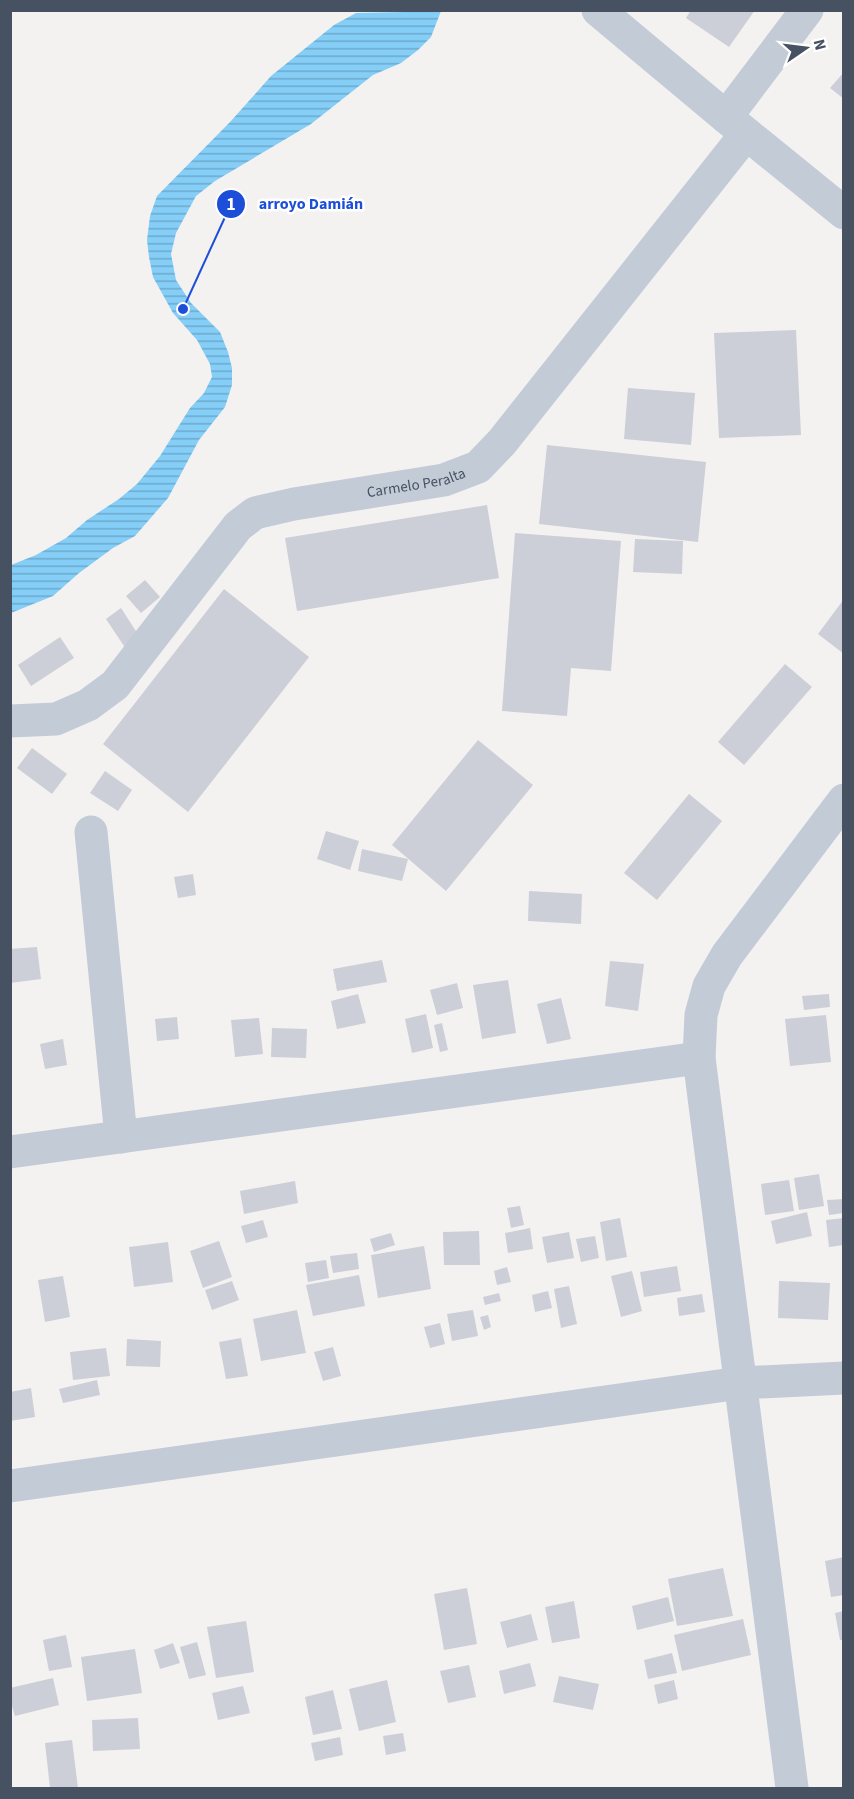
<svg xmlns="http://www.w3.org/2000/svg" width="854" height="1799" viewBox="0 0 854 1799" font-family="'Source Sans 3',sans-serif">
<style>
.water{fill:url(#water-rules)}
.building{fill:#cccfd7}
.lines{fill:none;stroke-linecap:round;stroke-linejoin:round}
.minor{stroke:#c3cbd7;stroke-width:33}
.labels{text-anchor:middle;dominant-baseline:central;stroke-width:5;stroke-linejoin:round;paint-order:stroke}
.street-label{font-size:15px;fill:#465161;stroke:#fff}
.leader{fill:none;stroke:#1d4ed8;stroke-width:2}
.callout-dot{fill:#1d4ed8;stroke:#fff;stroke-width:2}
.mark-label{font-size:18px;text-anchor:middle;font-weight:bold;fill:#fff}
.callout-label{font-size:16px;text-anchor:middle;font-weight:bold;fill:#1d4ed8;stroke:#fff;stroke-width:5;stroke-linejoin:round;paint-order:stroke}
</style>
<defs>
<pattern id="water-rules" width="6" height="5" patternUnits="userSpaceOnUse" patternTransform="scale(1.5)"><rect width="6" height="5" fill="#84cef7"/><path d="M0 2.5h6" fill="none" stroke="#6eaacb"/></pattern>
</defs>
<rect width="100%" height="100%" fill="#f4f1f1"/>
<polygon class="water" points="406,11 441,11 431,37 418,50 401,63 373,75 311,124 215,181 196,196 176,233 171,254 176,280 191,303 220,332 228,352 232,368 232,385 225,407 199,440 168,498 135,536 113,548 79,573 53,596 11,613 11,565 36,555 66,538 87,520 119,499 137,484 160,456 190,408 204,393 212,377 210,364 197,340 173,313 153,277 149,257 147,240 150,216 157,196 231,121 271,76 334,25 356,13 405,12"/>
<g class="building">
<polygon points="691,10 755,10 729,47 686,18"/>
<polygon points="844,72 844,99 830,88"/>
<polygon points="796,330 801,435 719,438 714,333"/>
<polygon points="628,388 695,393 691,445 624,439"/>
<polygon points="547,445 706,462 698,542 539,524"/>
<polygon points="487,505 499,578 297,611 285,538"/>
<polygon points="515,533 621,541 611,671 571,668 567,716 502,711"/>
<polygon points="635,539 683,541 682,574 633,572"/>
<polygon points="145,580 160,597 141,613 126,596"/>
<polygon points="224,589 309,657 188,812 103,744"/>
<polygon points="844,599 844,654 818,634"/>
<polygon points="121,608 141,639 126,649 106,619"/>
<polygon points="60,637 74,658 31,686 18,665"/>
<polygon points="785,664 812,687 744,765 718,742"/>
<polygon points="478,740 533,785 446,891 392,845"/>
<polygon points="32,748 67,774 52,794 17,768"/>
<polygon points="105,771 132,790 118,811 90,793"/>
<polygon points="689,794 722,821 657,900 624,873"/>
<polygon points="326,831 359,841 350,870 317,859"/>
<polygon points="362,849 408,859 402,881 358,871"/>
<polygon points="193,874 196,895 178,898 174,877"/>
<polygon points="529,891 582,894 581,924 528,921"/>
<polygon points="37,947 41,979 10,983 10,949"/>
<polygon points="382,960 387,982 337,991 333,969"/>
<polygon points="610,961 644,964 638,1011 605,1006"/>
<polygon points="508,980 516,1033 482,1039 473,985"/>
<polygon points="457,983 463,1008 437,1015 430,990"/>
<polygon points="358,994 366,1023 337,1029 331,1001"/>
<polygon points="829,994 830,1007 804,1010 802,996"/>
<polygon points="561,998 571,1039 547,1044 537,1004"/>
<polygon points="426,1014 433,1048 412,1053 405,1019"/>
<polygon points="826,1015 831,1062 790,1066 785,1019"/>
<polygon points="177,1017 179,1039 157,1041 155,1019"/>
<polygon points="259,1018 263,1054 235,1057 231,1020"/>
<polygon points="442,1023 448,1050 440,1052 434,1025"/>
<polygon points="272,1028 307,1029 306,1058 271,1057"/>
<polygon points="63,1039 67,1065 45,1069 40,1044"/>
<polygon points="819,1174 824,1206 799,1210 794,1178"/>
<polygon points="789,1180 794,1211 765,1215 761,1184"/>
<polygon points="295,1181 298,1203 244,1214 240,1191"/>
<polygon points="844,1199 844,1213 829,1215 827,1200"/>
<polygon points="520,1206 524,1225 511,1228 507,1208"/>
<polygon points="807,1212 812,1236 776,1244 771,1221"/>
<polygon points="620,1218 627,1257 606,1261 600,1222"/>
<polygon points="844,1218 844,1245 829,1247 826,1220"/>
<polygon points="263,1220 268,1237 246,1243 241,1226"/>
<polygon points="530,1228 533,1249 508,1253 505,1233"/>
<polygon points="479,1231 480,1265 444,1265 443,1232"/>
<polygon points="569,1232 574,1258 547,1263 542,1237"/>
<polygon points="391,1233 395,1245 374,1252 370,1239"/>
<polygon points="595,1236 599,1258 581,1262 576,1239"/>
<polygon points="219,1241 232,1277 203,1288 190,1251"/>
<polygon points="168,1242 173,1282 134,1287 129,1247"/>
<polygon points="424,1246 431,1289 378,1298 371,1255"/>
<polygon points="357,1253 359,1269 333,1273 330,1256"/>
<polygon points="326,1260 329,1278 308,1282 305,1263"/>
<polygon points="677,1266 681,1291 644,1297 640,1272"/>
<polygon points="507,1267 511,1282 497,1285 494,1271"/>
<polygon points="632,1271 642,1311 621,1317 611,1276"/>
<polygon points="359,1275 365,1306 313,1316 306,1285"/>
<polygon points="63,1276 70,1317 45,1322 38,1280"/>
<polygon points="232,1281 239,1300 212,1310 205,1290"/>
<polygon points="779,1281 830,1283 828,1320 778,1318"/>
<polygon points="569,1286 577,1324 561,1328 554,1289"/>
<polygon points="548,1291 552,1308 535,1312 532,1295"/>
<polygon points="499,1293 501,1301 485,1305 483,1297"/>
<polygon points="702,1294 705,1312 679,1316 677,1298"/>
<polygon points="297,1310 306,1353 261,1361 253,1319"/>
<polygon points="473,1310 478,1336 452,1341 447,1314"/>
<polygon points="488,1315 491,1327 484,1330 480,1317"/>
<polygon points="440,1323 445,1344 430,1348 424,1327"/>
<polygon points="241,1338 248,1376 226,1379 219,1342"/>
<polygon points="127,1339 161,1341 160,1367 126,1366"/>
<polygon points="333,1347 341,1376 323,1381 314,1352"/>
<polygon points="106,1348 110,1376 73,1380 70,1352"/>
<polygon points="97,1380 100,1395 63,1403 59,1389"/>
<polygon points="31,1388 35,1417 10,1421 10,1392"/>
<polygon points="844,1557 844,1595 831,1597 825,1561"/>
<polygon points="723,1568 733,1616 677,1626 668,1579"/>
<polygon points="467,1588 477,1644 444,1650 434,1594"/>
<polygon points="668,1597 674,1621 637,1630 632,1606"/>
<polygon points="574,1601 580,1638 552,1643 545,1607"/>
<polygon points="844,1611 844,1640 840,1640 835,1613"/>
<polygon points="531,1614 538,1640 507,1648 500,1622"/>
<polygon points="743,1619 751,1655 682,1671 674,1635"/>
<polygon points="246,1621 254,1672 216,1678 207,1627"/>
<polygon points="66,1635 72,1667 49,1671 43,1640"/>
<polygon points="197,1642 206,1675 189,1679 180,1647"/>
<polygon points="173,1643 180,1663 160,1669 154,1650"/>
<polygon points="135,1649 142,1693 87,1701 81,1657"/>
<polygon points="672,1653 677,1673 648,1679 644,1660"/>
<polygon points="530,1663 536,1686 504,1694 499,1671"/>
<polygon points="469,1665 476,1697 448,1703 440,1671"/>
<polygon points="559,1676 599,1684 593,1710 553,1702"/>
<polygon points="53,1678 59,1705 15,1716 10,1699 10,1688"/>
<polygon points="387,1680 396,1722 359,1731 349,1689"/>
<polygon points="674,1680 678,1699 658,1704 654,1685"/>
<polygon points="243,1686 250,1713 218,1720 212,1693"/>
<polygon points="333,1690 342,1729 313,1735 305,1697"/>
<polygon points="138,1718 140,1749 93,1751 92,1720"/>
<polygon points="403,1733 406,1751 386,1755 383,1736"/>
<polygon points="340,1737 343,1755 315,1761 311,1743"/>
<polygon points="72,1740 78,1788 50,1788 45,1743"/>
</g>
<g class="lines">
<g class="minor">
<polyline points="598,10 726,117 844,213"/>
<polyline points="726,117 807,10"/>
<path id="s1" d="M10 721 56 719 88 705 115 685 238 526 255 513 294 504 444 480 478 467 502 442 746 134"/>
<polyline points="91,832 121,1137"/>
<polyline points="10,1152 699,1058"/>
<polyline points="10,1486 740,1383 844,1378"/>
<polyline points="792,1788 699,1058 701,1015 709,986 727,955 844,800"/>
</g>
</g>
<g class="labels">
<g class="street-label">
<text stroke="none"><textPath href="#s1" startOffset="501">Carmelo Peralta</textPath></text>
</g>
</g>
<path class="leader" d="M183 309L231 204"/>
<g class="callout-dot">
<circle cx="183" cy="309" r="6"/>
<circle cx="231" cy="204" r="15"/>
</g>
<g class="mark-label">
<text x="231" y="210">1</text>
</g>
<g class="callout-label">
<text x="311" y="209">arroyo Damián</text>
</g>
<rect width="854" height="1799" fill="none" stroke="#465161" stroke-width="24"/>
<g transform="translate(806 48) rotate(76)" stroke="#ffffff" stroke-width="4.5" paint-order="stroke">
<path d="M0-4.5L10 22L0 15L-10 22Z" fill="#465161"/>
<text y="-9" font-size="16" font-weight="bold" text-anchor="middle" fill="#465161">N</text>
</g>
</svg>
